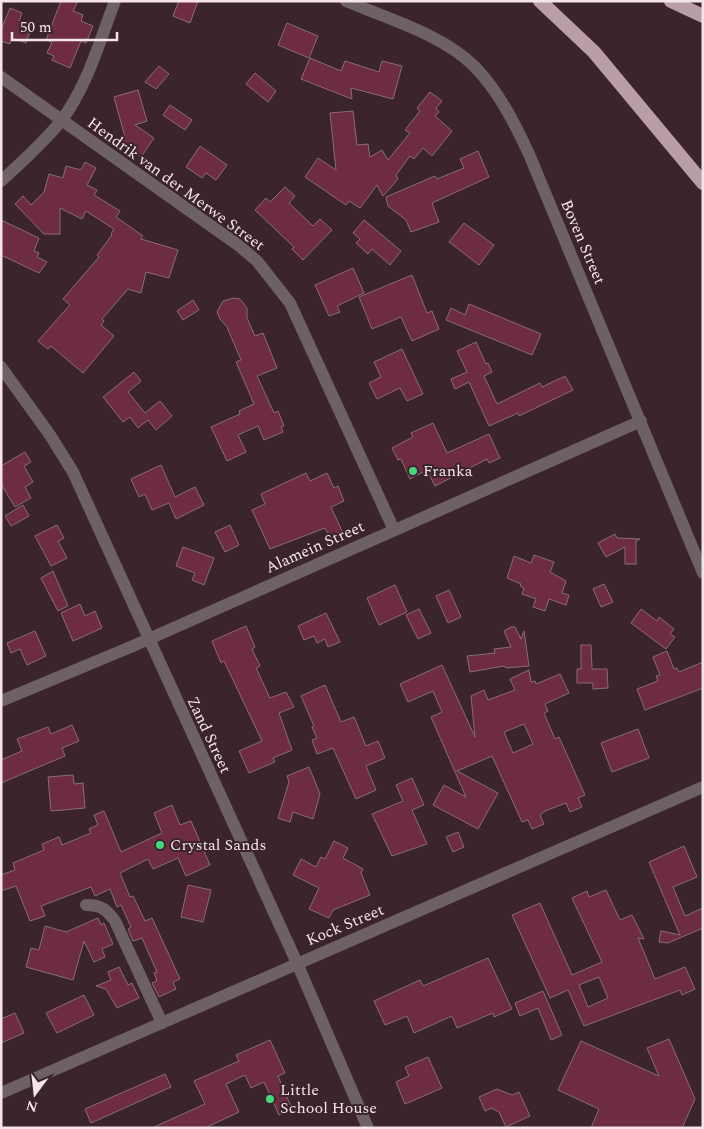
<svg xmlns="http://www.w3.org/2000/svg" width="704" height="1129" viewBox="0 0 704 1129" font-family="Spectral,serif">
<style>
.building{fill:#6d2c42;stroke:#896d74;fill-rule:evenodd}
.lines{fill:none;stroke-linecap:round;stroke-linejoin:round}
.minor{stroke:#6d6164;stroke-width:12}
.trunk{stroke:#ba9ea6;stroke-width:14}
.poi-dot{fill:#46d779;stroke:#3b242b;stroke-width:2}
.labels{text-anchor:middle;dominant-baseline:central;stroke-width:4;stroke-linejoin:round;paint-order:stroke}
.street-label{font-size:16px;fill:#f5e5e9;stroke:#3b242b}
.poi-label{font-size:16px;fill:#f5e5e9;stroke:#3b242b;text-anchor:start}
</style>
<rect width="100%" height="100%" fill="#3b242b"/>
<g class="building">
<polygon points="61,1 78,1 73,11 83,15 81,21 93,26 86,43 81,41 70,68 52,60 54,56 47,53 52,42 46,40"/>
<polygon points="179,1 198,1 190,23 173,16"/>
<polygon points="10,8 22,13 19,21 32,26 26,43 12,38 10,44 1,41 1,30"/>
<polygon points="287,23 318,36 309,58 278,45"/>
<polygon points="310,58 341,71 345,61 379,72 382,61 402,66 393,99 351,88 352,99 301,79"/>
<polygon points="159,66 169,74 156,89 145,82"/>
<polygon points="255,73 276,91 268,102 246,84"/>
<polygon points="138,90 147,121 135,125 154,138 141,157 121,144 125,137 114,97"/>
<polygon points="430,92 442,101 436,108 439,112 435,116 452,131 432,156 423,148 414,159 410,156 396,175 398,179 383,196 377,185 360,208 349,201 346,205 305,177 318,158 336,170 330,113 353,111 357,145 368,144 370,157 382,150 388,160 410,133 405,130 420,111 417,108"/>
<polygon points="170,105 192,120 185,130 163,115"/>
<polygon points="200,146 227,165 216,180 206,173 202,178 186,167"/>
<polygon points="478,151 489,177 432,203 439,222 411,232 406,220 388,206 386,197 435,176 437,179 464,168 460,159"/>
<polygon points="85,162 96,168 87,185 97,190 94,195 120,211 116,217 143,236 141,239 178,250 169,278 146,272 141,293 128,289 102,319 104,321 101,325 114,336 83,373 51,346 48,349 38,341 70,305 63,299 99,257 97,255 112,235 111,234 114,229 86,211 82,219 60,208 60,234 44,234 15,204 23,196 31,205 44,192 49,174 63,178 66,166 81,170"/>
<polygon points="285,187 295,196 289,203 313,226 320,219 332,230 303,260 292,249 294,247 255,210 266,198 270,202"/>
<polygon points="1,220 39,238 34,251 39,253 37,257 47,262 39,273 1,255"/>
<polygon points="364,220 401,251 390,265 372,249 368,254 356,243 360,239 353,233"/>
<polygon points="464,223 494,245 479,265 449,242"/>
<polygon points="353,268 364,293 337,306 340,312 329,316 315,285"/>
<polygon points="412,275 427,313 432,311 439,329 412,341 401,317 372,329 359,297"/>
<polygon points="234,298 240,299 247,308 247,318 255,336 263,333 277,368 257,376 274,413 278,411 284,426 281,427 283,432 264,440 258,426 238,435 246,452 227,461 211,427 240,414 239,411 254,404 236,362 241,360 227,327 220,319 217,312 223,301"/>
<polygon points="193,300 199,310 183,320 177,311"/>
<polygon points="469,304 541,334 532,355 446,320 451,308 465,315"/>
<polygon points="476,342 486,364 488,363 492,372 484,376 497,404 540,383 542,387 565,376 573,390 519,416 518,413 489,426 469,382 455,389 451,379 467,372 457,351"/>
<polygon points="402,349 423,394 407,401 400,388 377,399 369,383 381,377 374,362"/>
<polygon points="134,372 141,381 128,392 145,413 160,401 172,416 156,430 148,420 138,428 130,417 123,422 103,397"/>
<polygon points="433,423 447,453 489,434 500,458 489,463 487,459 435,486 427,470 410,479 401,459 398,460 392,448 413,437 411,433"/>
<polygon points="25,452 31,462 24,466 33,482 25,487 31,498 15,507 1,484 1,466"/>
<polygon points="161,465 175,497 195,487 204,505 176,519 169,503 152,510 145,494 139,497 131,479"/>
<polygon points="306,473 310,481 327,473 334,488 338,486 344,501 331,507 342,531 329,536 325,528 270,549 252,510 265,504 261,494"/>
<polygon points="23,505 29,516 11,526 5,516"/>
<polygon points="57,525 64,538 58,541 67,558 51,566 35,536"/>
<polygon points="230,525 239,545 225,552 215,532"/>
<polygon points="615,534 617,538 640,539 636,541 636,564 625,564 625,547 606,557 598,543"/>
<polygon points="183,547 214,558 204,585 192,580 195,573 176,566"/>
<polygon points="534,555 554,562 550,572 566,581 562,593 569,595 566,605 549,599 545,611 533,607 536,599 522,594 524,588 520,586 521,584 507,578 514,556 531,563"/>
<polygon points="53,571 68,606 58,611 41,578"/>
<polygon points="604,584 613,602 601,607 593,589"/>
<polygon points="395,585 407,612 379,625 367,598"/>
<polygon points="449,590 461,617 448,623 436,596"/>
<polygon points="80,604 85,616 95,611 102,628 73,641 61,613"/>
<polygon points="419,609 431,633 418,639 406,615"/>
<polygon points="641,609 657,621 659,617 674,629 670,634 675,637 666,649 631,623"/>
<polygon points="326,613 340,642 328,647 325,639 317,643 314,636 304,640 298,626"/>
<polygon points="246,626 255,647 252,649 260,666 256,668 270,698 286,692 294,707 279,713 292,750 273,758 275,762 249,773 239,751 262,741 224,661 221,663 212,641"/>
<polygon points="511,627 515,627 521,639 524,631 529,666 506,668 504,666 470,672 467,656 495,653 494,649 511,647 504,631"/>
<polygon points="35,631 46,656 27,665 20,649 11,653 7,643"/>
<polygon points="581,645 591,645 592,669 607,669 608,688 593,689 593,683 577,683 577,669 581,669"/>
<polygon points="667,651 674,669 677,668 679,672 703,662 703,688 645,710 637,689 658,681 656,676 660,675 653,657"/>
<path d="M442 665 475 737 471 696 484 690 488 700 515 690 510 679 529 670 531 682 535 681 536 684 560 674 569 693 545 704 548 711 544 713 555 739 559 737 585 795 578 798 582 807 570 812 566 803 545 811 540 815 544 824 532 829 528 820 522 822 492 756 457 771 498 793 478 829 433 805 444 785 466 797 431 717 442 712 433 691 408 702 400 684ZM524 724 533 744 513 753 504 732Z"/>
<polygon points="325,685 341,722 354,717 366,746 378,741 385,758 366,766 376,790 356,799 333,748 317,754 312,740 317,738 312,727 314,726 301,696"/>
<polygon points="72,725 79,741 62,748 65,756 1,783 1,760 22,751 17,739 48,727 51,734"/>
<polygon points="638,729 649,758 612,772 601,743"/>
<polygon points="309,767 320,794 313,819 293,812 290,822 278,818 289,782 287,776"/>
<polygon points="73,775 74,784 83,783 85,808 51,811 48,777"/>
<polygon points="412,778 424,805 412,810 427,844 392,856 372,814 403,801 396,785"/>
<polygon points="172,805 180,825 191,821 210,865 186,876 178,858 153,869 148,859 120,873 130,897 133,896 145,921 152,918 180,979 173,982 176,989 159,997 152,983 157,981 154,973 157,972 142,938 133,941 128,929 131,927 121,905 117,907 110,889 95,896 91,887 41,906 45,916 30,921 16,886 1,891 1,875 15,870 13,863 44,850 42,844 59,837 62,845 91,833 89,829 98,825 94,815 104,811 121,852 162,833 154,813"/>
<polygon points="458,832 464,847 453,852 446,837"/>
<polygon points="334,841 348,848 343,858 363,869 361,873 370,895 333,910 329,918 309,909 319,888 293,875 301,859 316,867 321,857 325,859"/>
<polygon points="684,846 697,877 673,887 685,916 703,908 703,928 668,943 659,942 661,931 680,935 649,862"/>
<polygon points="188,885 211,890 203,922 181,917"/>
<path d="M606 890 620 920 632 915 644 939 638 938 655 979 685 967 695 989 682 995 680 990 584 1026 568 990 550 998 512 915 540 903 572 975 602 962 572 898 587 891 589 897ZM599 977 608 998 588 1007 579 985Z"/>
<polygon points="98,918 101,925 104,923 113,944 102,949 105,957 94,962 84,941 73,980 26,967 31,948 39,950 45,926 66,932"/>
<polygon points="488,958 512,1009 494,1017 493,1013 457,1028 452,1016 414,1033 407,1016 385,1025 374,1001 420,980 423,986"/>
<polygon points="119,967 128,985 132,983 139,998 117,1008 106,989 96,986 111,980 108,972"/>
<polygon points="543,991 562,1035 551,1040 538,1008 520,1016 515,1003"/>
<polygon points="84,995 94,1015 57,1033 46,1013"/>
<polygon points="15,1013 24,1033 1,1043 1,1019"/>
<polygon points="669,1039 695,1099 682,1128 591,1128 599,1109 558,1090 581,1041 659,1076 647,1048"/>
<polygon points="270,1040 285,1073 278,1076 292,1109 279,1115 264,1082 251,1088 245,1075 226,1084 239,1112 205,1128 152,1128 205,1104 194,1081 239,1061 236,1055"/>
<polygon points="428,1057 442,1088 405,1104 396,1082 409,1076 405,1067"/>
<polygon points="165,1074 171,1087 91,1123 85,1109"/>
<polygon points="497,1089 512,1095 519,1092 530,1116 506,1127 499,1112 491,1108 485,1111 479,1097"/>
</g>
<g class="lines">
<g class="minor">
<path d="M346 1C386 18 444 35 475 67 499 92 514 122 529 154L703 573"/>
<polyline points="1,77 238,245 257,261 290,303 394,530"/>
<path d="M1 181C21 163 44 142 61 121 87 87 100 40 115 1"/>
<polyline points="1,367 50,435 73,472 297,963 368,1128"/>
<polyline points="1,701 133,646 641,421"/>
<path d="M86 905C101 905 106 909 115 921L162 1023"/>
<polyline points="1,1093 703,787"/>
</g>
<g class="trunk">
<polyline points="540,1 594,52 703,183"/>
<polyline points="671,1 703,16"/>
</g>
</g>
<g class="poi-dot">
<circle cx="413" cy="471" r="5"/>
<circle cx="160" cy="845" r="5"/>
<circle cx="270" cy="1099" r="5"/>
</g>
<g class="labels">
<g class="street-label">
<text transform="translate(176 184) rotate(36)">Hendrik van der Merwe Street</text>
<text transform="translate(583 242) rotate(67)">Boven Street</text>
<text transform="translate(315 547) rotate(-24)">Alamein Street</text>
<text transform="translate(209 735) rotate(65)">Zand Street</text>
<text transform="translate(345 925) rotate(-23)">Kock Street</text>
</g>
<g class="poi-label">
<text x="423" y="471">Franka</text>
<text x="170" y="845">Crystal Sands</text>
<text x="280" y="1090">Little<tspan x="280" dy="18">School House</tspan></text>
</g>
</g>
<rect width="704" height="1129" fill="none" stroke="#f5e5e9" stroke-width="5"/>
<g transform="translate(35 1094) rotate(195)" stroke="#3b242b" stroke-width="4" paint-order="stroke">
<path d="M0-4L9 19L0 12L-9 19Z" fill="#f5e5e9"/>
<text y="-8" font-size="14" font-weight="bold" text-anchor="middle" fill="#f5e5e9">N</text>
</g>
<path d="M12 32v8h105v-8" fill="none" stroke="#f5e5e9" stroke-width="2.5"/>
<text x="20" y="32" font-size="15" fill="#f5e5e9" stroke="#3b242b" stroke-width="4" paint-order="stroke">50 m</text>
</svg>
